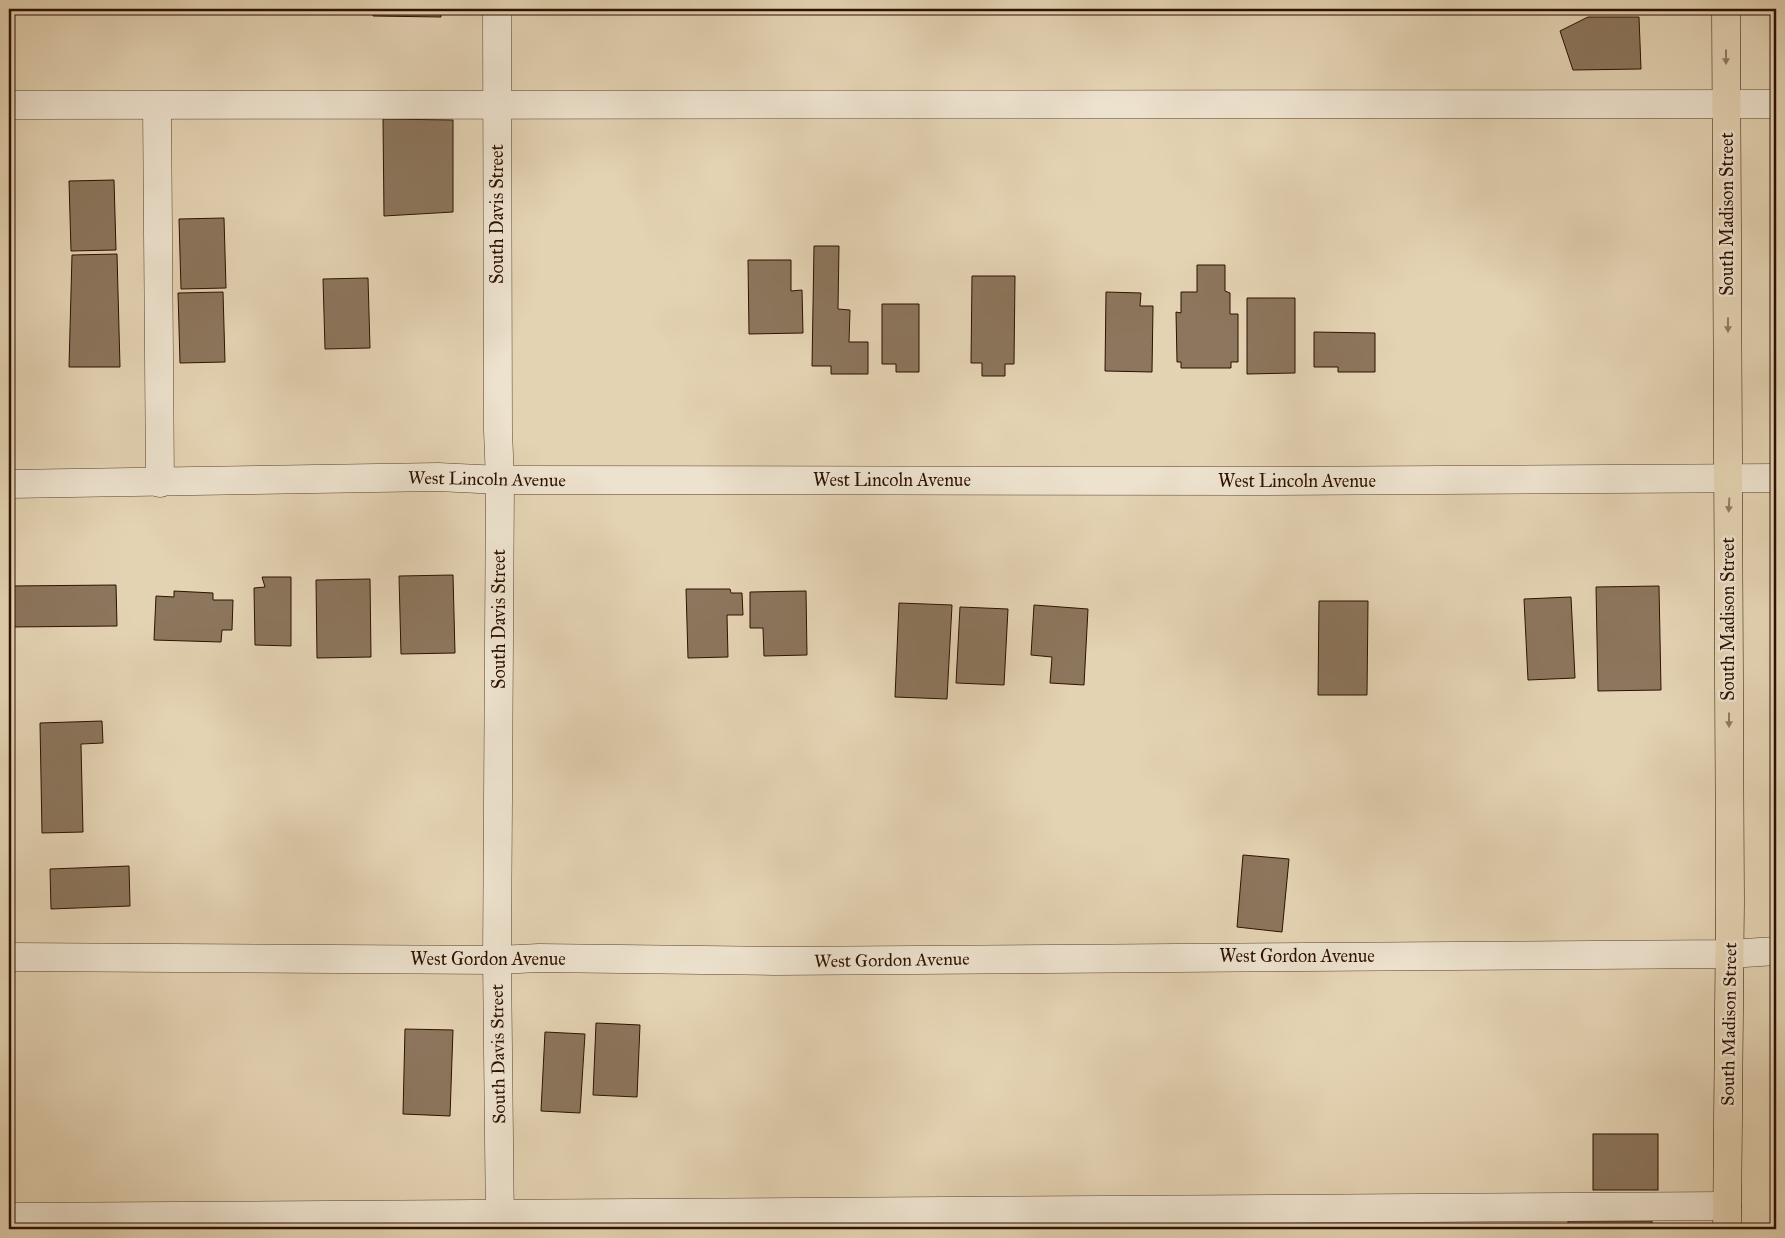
<svg xmlns="http://www.w3.org/2000/svg" width="1785" height="1238" viewBox="0 0 1785 1238" font-family="'IM FELL Great Primer',serif">
<style>
.building{fill:#8c765d;stroke:#2d1100}
.lines{fill:none;stroke-linecap:round;stroke-linejoin:round}
.minor-casing{stroke:#5b422d;stroke-width:29}
.major-casing{stroke:#2d1100;stroke-width:29}
.minor{stroke:#ede2ce;stroke-width:28}
.major{stroke:#e4d3b3;stroke-width:28}
.oneway{fill:#927c62}
.labels{text-anchor:middle;dominant-baseline:central;stroke-width:5;stroke-linejoin:round;paint-order:stroke}
.street-label{font-size:18px;fill:#2d1100;stroke:#ede2ce}
</style>
<rect width="100%" height="100%" fill="#e4d3b3"/>
<filter id="stains"><feTurbulence type="fractalNoise" baseFrequency=".004" numOctaves="4"/><feColorMatrix values="0 0 0 0 .2 0 0 0 0 .09 0 0 0 0 .02 0 0 0 .5 -.17"/></filter>
<radialGradient id="worn" r=".72"><stop offset=".6" stop-color="#630" stop-opacity="0"/><stop offset="1" stop-color="#630" stop-opacity=".3"/></radialGradient>
<g class="building">
<polygon points="373,9 440,9 441,17 373,16"/>
<polygon points="1588,17 1639,17 1641,69 1573,70 1560,31"/>
<polygon points="383,119 453,120 453,212 384,216"/>
<polygon points="114,180 116,250 71,251 69,181"/>
<polygon points="224,218 226,288 181,289 179,219"/>
<polygon points="814,246 839,246 838,309 850,310 849,342 868,342 868,374 831,374 831,366 812,366"/>
<polygon points="117,254 120,367 69,367 72,255"/>
<polygon points="748,260 791,260 791,291 802,290 803,333 749,334"/>
<polygon points="1197,265 1225,265 1225,291 1230,293 1230,314 1238,314 1238,362 1231,362 1231,368 1181,368 1181,362 1177,362 1176,312 1181,313 1181,292 1197,292"/>
<polygon points="972,276 1015,276 1014,364 1005,364 1005,376 982,376 982,363 971,363"/>
<polygon points="368,278 370,348 325,349 323,279"/>
<polygon points="223,292 225,362 180,363 178,293"/>
<polygon points="1106,292 1141,293 1140,306 1153,306 1152,372 1105,371"/>
<polygon points="1247,298 1295,298 1295,373 1247,374"/>
<polygon points="882,304 919,304 919,372 896,372 896,364 882,364"/>
<polygon points="1314,332 1375,333 1375,372 1338,372 1338,367 1314,367"/>
<polygon points="453,575 455,653 401,654 399,576"/>
<polygon points="262,577 291,577 291,646 255,645 254,588 265,587"/>
<polygon points="370,579 371,657 317,658 316,580"/>
<polygon points="116,585 117,626 9,627 9,586"/>
<polygon points="1659,586 1661,690 1598,691 1596,587"/>
<polygon points="686,589 730,589 731,593 742,593 743,615 727,615 728,657 688,658"/>
<polygon points="174,591 213,593 213,600 233,600 232,630 222,630 221,642 154,640 156,596 174,597"/>
<polygon points="806,591 807,655 764,656 763,628 750,628 750,592"/>
<polygon points="1571,597 1575,678 1528,680 1524,599"/>
<polygon points="1319,601 1368,601 1367,695 1318,695"/>
<polygon points="899,603 952,605 947,699 895,697"/>
<polygon points="1034,605 1088,609 1084,685 1050,683 1052,657 1031,655"/>
<polygon points="960,607 1008,609 1004,685 956,683"/>
<polygon points="102,721 103,743 81,744 83,832 42,833 40,723"/>
<polygon points="1243,855 1289,859 1282,932 1237,927"/>
<polygon points="129,866 130,906 51,909 50,869"/>
<polygon points="596,1023 640,1025 637,1097 593,1095"/>
<polygon points="405,1029 453,1030 450,1116 403,1114"/>
<polygon points="545,1032 585,1034 580,1113 541,1111"/>
<rect x="1593" y="1134" width="65" height="56"/>
<rect x="1568" y="1221" width="84" height="8"/>
</g>
<g class="lines">
<defs>
<g id="minor">
<polyline points="497,9 498,431 500,480 497,960 500,1229"/>
<polyline points="9,105 1776,104"/>
<polyline points="157,106 160,483"/>
<polyline points="9,484 438,477 500,480 1258,481 1776,478"/>
<polyline points="9,957 497,960 539,958 775,961 1729,954 1776,951"/>
<polyline points="9,1217 1727,1206"/>
</g>
<polyline id="major" points="1726,9 1730,902 1727,1229"/>
</defs>
<use href="#minor" class="minor-casing"/>
<use href="#major" class="major-casing"/>
<use href="#minor" class="minor"/>
<use href="#major" class="major"/>
</g>
<defs><path id="oneway-solid" d="M-6-.8H1V-3.2L6.5 0L1 3.2V.8H-6Z" transform="scale(1.25)"/></defs>
<g class="oneway">
<use href="#oneway-solid" transform="translate(1726 57) rotate(90)"/>
<use href="#oneway-solid" transform="translate(1728 325) rotate(90)"/>
<use href="#oneway-solid" transform="translate(1729 505) rotate(93)"/>
<use href="#oneway-solid" transform="translate(1729 720) rotate(90)"/>
</g>
<g class="labels">
<g class="street-label">
<text transform="translate(497 214) rotate(-90)">South Davis Street</text>
<text transform="translate(1727 214) rotate(-90)">South Madison Street</text>
<text transform="translate(487 479) rotate(1)">West Lincoln Avenue</text>
<text x="892" y="480">West Lincoln Avenue</text>
<text x="1297" y="481">West Lincoln Avenue</text>
<text transform="translate(499 619) rotate(-90)">South Davis Street</text>
<text transform="translate(1728 619) rotate(-90)">South Madison Street</text>
<text x="1297" y="956">West Gordon Avenue</text>
<text x="488" y="959">West Gordon Avenue</text>
<text transform="translate(892 960) rotate(-1)">West Gordon Avenue</text>
<text transform="translate(1729 1024) rotate(-89)">South Madison Street</text>
<text transform="translate(498 1054) rotate(-91)">South Davis Street</text>
</g>
</g>
<rect width="1785" height="1238" fill="none" stroke="#e4d3b3" stroke-width="30"/>
<rect x="10" y="10" width="1765" height="1218" fill="none" stroke="#2d1100" stroke-width="2.5"/>
<rect x="15" y="15" width="1755" height="1208" fill="none" stroke="#2d1100"/>
<rect width="100%" height="100%" filter="url(#stains)"/>
<rect width="100%" height="100%" fill="url(#worn)"/>
</svg>
